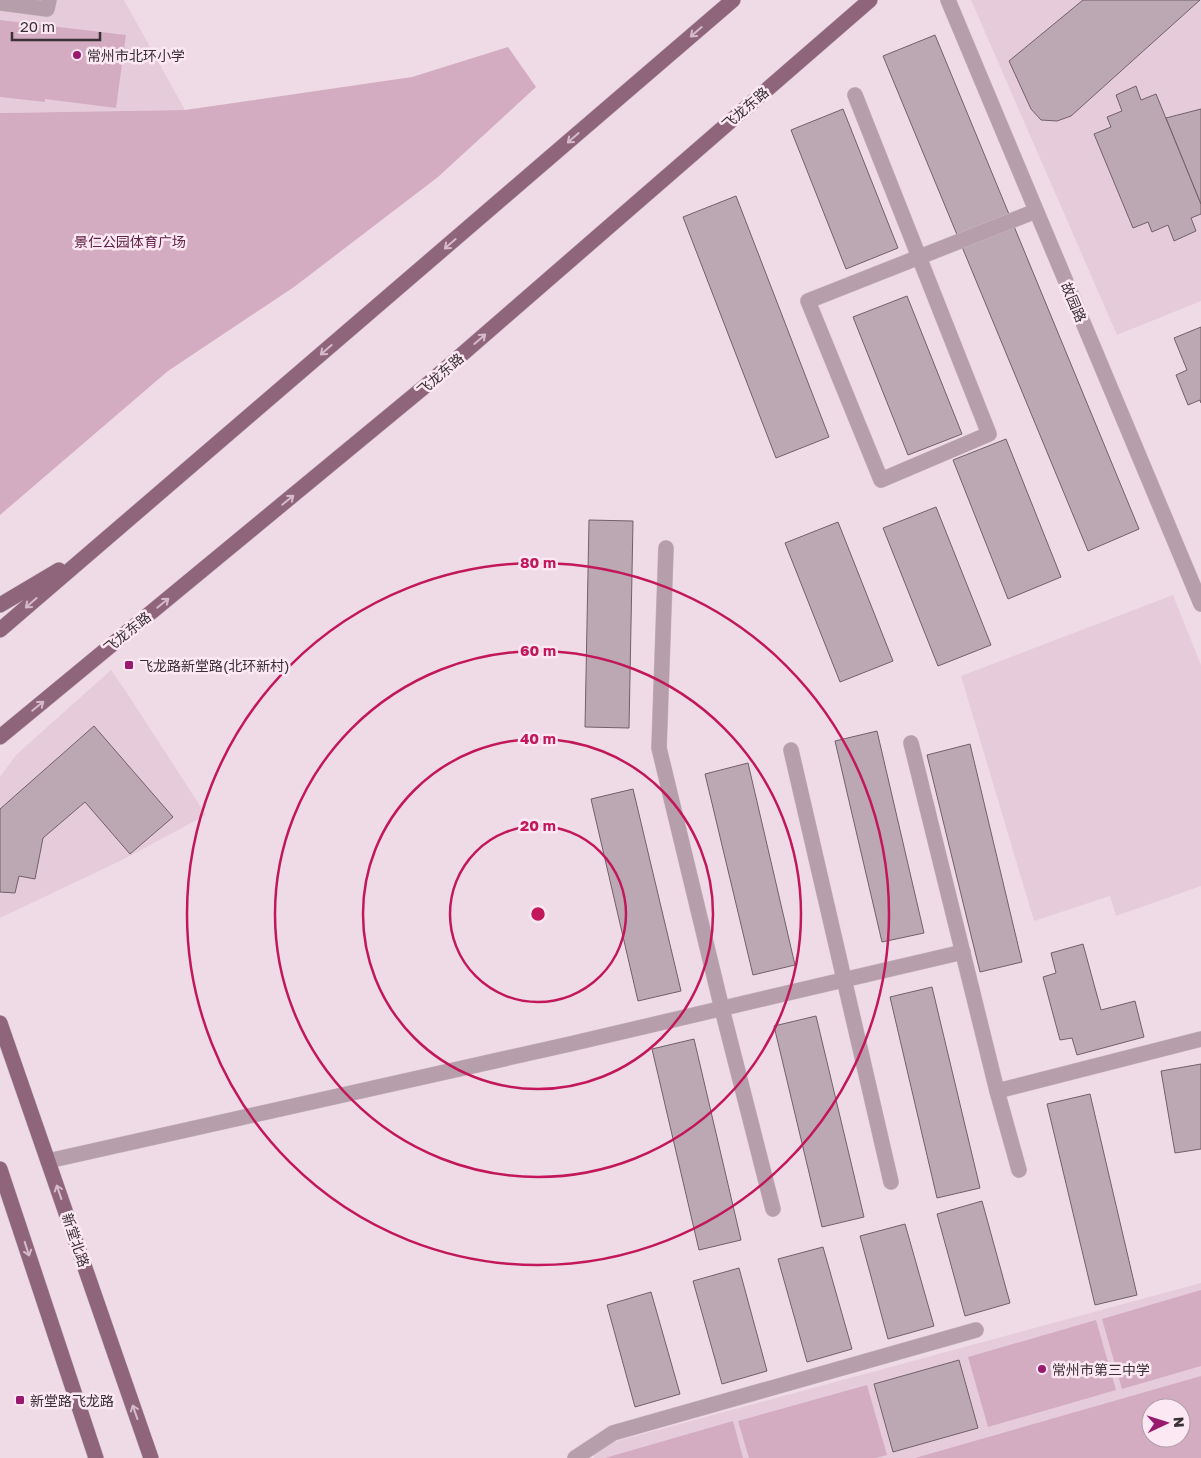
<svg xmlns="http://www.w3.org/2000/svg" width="1201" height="1458" viewBox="0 0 1201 1458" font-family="'Golos Text','Noto Sans SC',sans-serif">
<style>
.built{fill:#e6ccda;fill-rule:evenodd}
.green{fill:#d4acc1;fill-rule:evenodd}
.building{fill:#bba8b2;stroke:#726069}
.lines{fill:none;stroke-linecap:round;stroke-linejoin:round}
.minor-casing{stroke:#cbb9c2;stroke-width:16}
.major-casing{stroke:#cbb9c2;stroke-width:16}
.minor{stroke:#b69eaa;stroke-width:15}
.major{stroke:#8f657c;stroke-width:15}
.oneway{stroke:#d6bac9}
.ring{fill:none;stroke:#c2185b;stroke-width:2.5}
.poi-dot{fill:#99196f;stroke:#fce8f2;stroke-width:2}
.labels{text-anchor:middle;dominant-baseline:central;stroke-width:5;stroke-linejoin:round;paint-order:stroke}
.poi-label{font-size:14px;fill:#393135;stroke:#fce8f2;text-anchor:start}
.street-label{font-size:14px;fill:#393135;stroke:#fce8f2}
.park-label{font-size:14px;fill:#602248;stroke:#fce8f2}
.centre{fill:#c2185b;stroke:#fce8f2;stroke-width:2.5}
.ring-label{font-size:15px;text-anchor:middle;font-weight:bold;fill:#c2185b;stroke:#fce8f2;stroke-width:5;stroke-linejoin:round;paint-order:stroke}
</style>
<rect width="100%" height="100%" fill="#efdbe5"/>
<g class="built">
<polygon points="0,0 124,0 185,110 0,113"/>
<polygon points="971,0 1201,0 1201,301 1117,335"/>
<polygon points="1173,595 1201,665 1201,886 1116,916 1110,896 1034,921 961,676"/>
<polygon points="111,670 125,690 206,815 124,859 0,918 0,777 16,755"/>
<path d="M1201 1283V1458H594L591 1448ZM1151 1408H1181V1438H1151Z"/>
</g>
<g class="green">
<polygon points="0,20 126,35 116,108 45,99 45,102 0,97"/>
<polygon points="508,47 536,87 438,177 294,287 168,371 0,515 0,113 185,110 412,77"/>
<polygon points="1201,1290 1201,1366 1122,1389 1102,1319"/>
<polygon points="1096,1320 1116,1390 988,1427 968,1357"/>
<path d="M1201 1376V1458H915ZM1151 1408H1181V1438H1151Z"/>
<polygon points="867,1385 887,1455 876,1458 749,1458 738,1421"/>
<polygon points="733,1421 743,1458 605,1458"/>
</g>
<g class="building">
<polygon points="1083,0 1200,0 1071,116 1057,121 1041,120 1031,109 1009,61"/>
<polygon points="935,35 1139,529 1088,551 883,56"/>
<polygon points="1136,86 1141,100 1156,94 1201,204 1201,214 1191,218 1196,231 1174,241 1168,225 1152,232 1148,222 1133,228 1094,134 1111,127 1107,117 1122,111 1116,95"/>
<polygon points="843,109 898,248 846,269 791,130"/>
<polygon points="1201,109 1201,204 1166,118"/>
<polygon points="736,196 829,437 776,458 683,217"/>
<polygon points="907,296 962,434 908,455 853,317"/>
<polygon points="1201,327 1201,403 1200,400 1188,405 1176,375 1187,370 1174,338"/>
<polygon points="1006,439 1061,577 1008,599 953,460"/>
<polygon points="936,507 991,645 938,666 883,528"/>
<polygon points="589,520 633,521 629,728 585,727"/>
<polygon points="838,522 893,661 840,682 785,543"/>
<polygon points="94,726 173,817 130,854 85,802 43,838 35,879 19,876 15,893 0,892 0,809"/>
<polygon points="877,731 924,933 882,942 835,741"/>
<polygon points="970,744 1022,962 980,972 927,755"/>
<polygon points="748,763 795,965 753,975 705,774"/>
<polygon points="633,789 681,991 638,1001 591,799"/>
<polygon points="1083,944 1101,1010 1135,1001 1144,1037 1077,1055 1072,1038 1060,1040 1043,977 1056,973 1051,953"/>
<polygon points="932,987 980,1188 937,1198 890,997"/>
<polygon points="816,1016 864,1217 822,1227 774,1026"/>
<polygon points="694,1039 741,1240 699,1250 652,1049"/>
<polygon points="1201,1064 1201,1149 1175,1153 1161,1071"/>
<polygon points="1090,1094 1137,1295 1095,1305 1047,1104"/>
<polygon points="982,1201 1010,1303 965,1316 937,1214"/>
<polygon points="905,1224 934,1326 888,1339 860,1236"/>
<polygon points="823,1247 852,1349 807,1362 778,1259"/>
<polygon points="739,1268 767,1371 722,1384 693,1281"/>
<polygon points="651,1292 680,1394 635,1407 607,1305"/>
<polygon points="959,1360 978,1428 893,1452 874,1384"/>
</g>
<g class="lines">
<defs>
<g id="minor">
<polyline points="948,0 1201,604"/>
<polyline points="0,3 47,9 49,0"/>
<polyline points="855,95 989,434 881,480 808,301 1036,211"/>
<polyline points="666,548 659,748 722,1009 773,1209"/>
<polyline points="911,743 997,1091 1019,1170"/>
<polyline points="791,750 891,1182"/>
<polyline points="997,1091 1201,1039"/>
<polyline points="48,1161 570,1044 963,952"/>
<polyline points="575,1458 613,1433 976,1330"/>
</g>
<g id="major">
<polyline points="0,605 59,570"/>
<polyline points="0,630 733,0"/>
<polyline points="0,737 429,383 870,0"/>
<polyline points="0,1023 151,1458"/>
<polyline points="0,1169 96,1458"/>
</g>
</defs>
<use href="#minor" class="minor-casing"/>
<use href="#major" class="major-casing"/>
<use href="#minor" class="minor"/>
<use href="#major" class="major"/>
</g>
<defs><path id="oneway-shaft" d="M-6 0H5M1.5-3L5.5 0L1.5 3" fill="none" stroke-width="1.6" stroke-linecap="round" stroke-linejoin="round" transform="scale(1.25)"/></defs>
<g class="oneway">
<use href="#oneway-shaft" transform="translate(696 32) rotate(139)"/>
<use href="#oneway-shaft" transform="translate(573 138) rotate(139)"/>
<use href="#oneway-shaft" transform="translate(450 244) rotate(139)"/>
<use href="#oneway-shaft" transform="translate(480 339) rotate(-41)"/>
<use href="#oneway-shaft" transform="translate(326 350) rotate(139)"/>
<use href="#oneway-shaft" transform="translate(288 500) rotate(-39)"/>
<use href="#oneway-shaft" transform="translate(31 603) rotate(139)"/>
<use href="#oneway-shaft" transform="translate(163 603) rotate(-39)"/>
<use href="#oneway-shaft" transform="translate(38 706) rotate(-39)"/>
<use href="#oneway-shaft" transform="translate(59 1192) rotate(-109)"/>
<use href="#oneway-shaft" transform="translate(27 1249) rotate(72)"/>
<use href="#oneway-shaft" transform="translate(135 1412) rotate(-109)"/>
</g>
<g class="ring">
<circle cx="538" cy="914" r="88"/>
<circle cx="538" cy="914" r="175"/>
<circle cx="538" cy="914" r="263"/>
<circle cx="538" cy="914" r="351"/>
</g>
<g class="poi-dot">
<circle cx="77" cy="55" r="5"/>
<rect x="124" y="660" width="10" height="10" rx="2.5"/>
<circle cx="1042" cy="1369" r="5"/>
<rect x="15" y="1395" width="10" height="10" rx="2.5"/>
</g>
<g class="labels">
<g class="poi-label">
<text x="87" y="55">常州市北环小学</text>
<text x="139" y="665">飞龙路新堂路(北环新村)</text>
<text x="1052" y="1369">常州市第三中学</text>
<text x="30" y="1400">新堂路飞龙路</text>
</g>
<g class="street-label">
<text transform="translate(745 108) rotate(-41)">飞龙东路</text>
<text transform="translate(1074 302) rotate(67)">故园路</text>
<text transform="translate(440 374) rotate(-41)">飞龙东路</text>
<text transform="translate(127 632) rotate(-39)">飞龙东路</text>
<text transform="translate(76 1240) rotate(71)">新堂北路</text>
</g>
<g class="park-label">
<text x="130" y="241">景仁公园体育广场</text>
</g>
</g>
<circle cx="538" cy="914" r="8" class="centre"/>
<g class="ring-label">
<text x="538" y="568">80 m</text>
<text x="538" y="656">60 m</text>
<text x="538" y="744">40 m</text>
<text x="538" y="831">20 m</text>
</g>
<g transform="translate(1166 1423) rotate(86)"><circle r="24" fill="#fce8f2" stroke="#ae9fa6"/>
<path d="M0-4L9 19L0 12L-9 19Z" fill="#99196f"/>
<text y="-8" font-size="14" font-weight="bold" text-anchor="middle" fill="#393135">N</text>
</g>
<path d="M12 32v8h88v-8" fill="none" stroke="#393135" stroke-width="2.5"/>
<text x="20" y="32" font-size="15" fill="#393135" stroke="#fce8f2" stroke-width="4" paint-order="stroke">20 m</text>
</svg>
